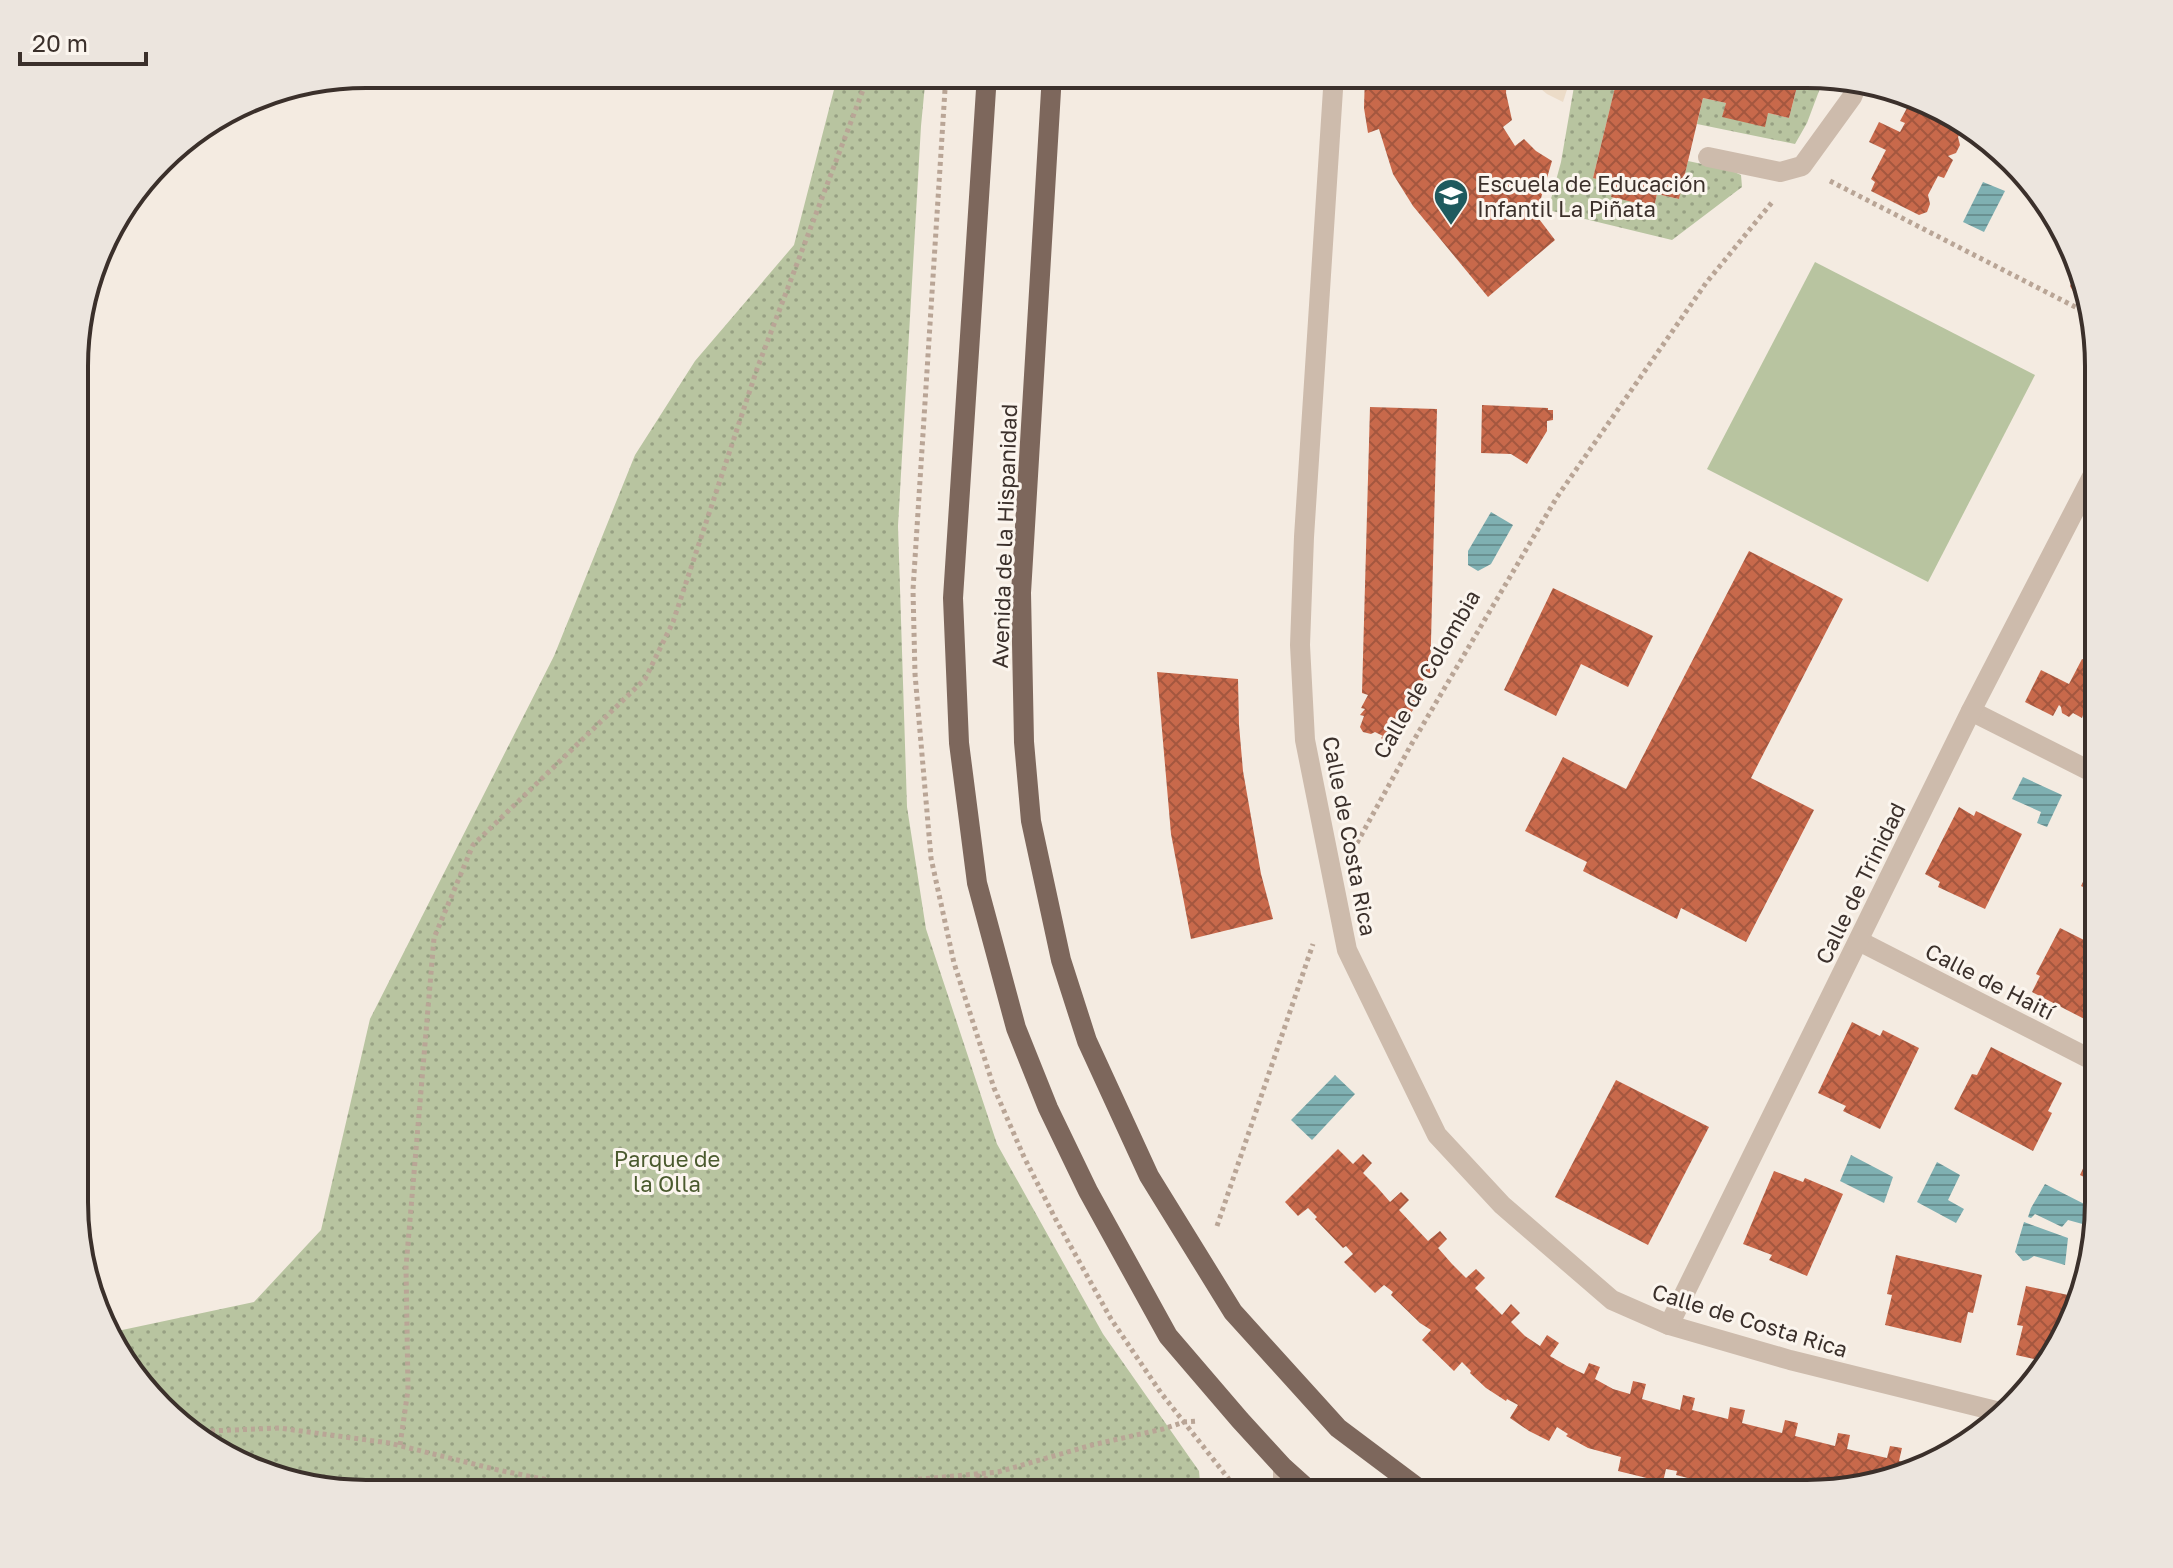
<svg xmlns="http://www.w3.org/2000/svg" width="2173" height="1568" viewBox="0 0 2173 1568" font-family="'Golos Text',sans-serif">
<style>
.green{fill:url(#green-dots)}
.pitch{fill:#b8c4a0}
.plaza{fill:#ecdcc8}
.water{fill:url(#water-rules)}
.building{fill:url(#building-cross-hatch)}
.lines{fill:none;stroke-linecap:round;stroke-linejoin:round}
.path{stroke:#b9a596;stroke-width:5;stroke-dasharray:4 4;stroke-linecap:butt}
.minor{stroke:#cdbbac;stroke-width:20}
.primary{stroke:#7d675c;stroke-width:20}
.labels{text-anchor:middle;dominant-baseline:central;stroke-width:6;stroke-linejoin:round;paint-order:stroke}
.poi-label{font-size:22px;fill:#3b302b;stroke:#fbf5ee;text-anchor:start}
.street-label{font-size:22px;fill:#3b302b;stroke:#fbf5ee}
.park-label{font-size:22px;fill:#4a5a2e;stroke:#fbf5ee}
.rim{fill:none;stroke:#3b302b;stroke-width:4}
</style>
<defs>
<pattern id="green-dots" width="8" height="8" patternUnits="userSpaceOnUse" patternTransform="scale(2)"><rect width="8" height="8" fill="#b8c4a0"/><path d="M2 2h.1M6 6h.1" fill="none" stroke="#97a083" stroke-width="1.8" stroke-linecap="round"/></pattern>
<pattern id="water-rules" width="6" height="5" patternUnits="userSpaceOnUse" patternTransform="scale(2)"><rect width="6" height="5" fill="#7fb0b2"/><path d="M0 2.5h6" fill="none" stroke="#699091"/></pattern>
<pattern id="building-cross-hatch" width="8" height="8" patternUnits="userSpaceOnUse" patternTransform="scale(2)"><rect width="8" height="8" fill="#c8694b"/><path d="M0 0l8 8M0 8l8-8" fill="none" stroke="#a4573f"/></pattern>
</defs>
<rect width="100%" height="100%" fill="#f4ebe1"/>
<g class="green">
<polygon points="838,74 926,74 921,126 898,526 907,807 926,929 997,1144 1103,1334 1199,1471 1201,1494 348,1493 272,1478 188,1433 113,1347 108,1333 254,1302 321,1230 370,1019 554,656 635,455 695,361 794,245"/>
<polygon points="1576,75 1618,75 1593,178 1614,184 1611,197 1654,207 1657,194 1679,199 1688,161 1730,170 1741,175 1742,187 1672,240 1548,210 1561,162"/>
<polygon points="1800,75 1825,75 1807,123 1795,144 1697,124 1703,98 1726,103 1723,116 1768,113 1789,118"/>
</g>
<polygon class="pitch" points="1815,262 2035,375 1928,582 1707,469"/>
<polygon class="plaza" points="1535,74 1572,74 1563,102 1547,94 1541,89"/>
<g class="water">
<polygon points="1983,182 2005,191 1984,232 1963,222"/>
<polygon points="1491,512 1513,525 1491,564 1478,571 1468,565 1468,551"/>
<polygon points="2023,777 2062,795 2047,827 2037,823 2041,812 2012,799"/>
<polygon points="1335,1075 1355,1094 1312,1140 1291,1120"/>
<polygon points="1851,1155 1893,1177 1884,1203 1840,1181"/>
<polygon points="1937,1162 1960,1175 1948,1200 1964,1209 1956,1223 1917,1202"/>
<polygon points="2045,1184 2098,1211 2097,1228 2068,1220 2062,1227 2035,1214 2031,1218 2028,1217 2031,1208"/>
<polygon points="2024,1222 2068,1238 2065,1265 2034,1256 2028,1260 2023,1261 2015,1252"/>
</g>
<g class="building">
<polygon points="1365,74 1507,74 1506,93 1512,120 1503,127 1515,146 1524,139 1536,151 1552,161 1536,215 1555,240 1488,297 1413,206 1393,174 1379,129 1368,133 1364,108"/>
<polygon points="1618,75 1800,75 1789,118 1768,113 1765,127 1722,117 1726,103 1703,98 1679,199 1657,194 1654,207 1611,197 1614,184 1593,178"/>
<polygon points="1914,95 1965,123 1958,137 1960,145 1956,153 1948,156 1953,160 1944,178 1938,176 1928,195 1930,204 1927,212 1919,215 1871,191 1875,182 1871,179 1886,150 1869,142 1879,122 1900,132 1905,123 1900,121"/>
<polygon points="2079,275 2085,298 2074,293 2070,286 2074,277"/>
<polygon points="1482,405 1548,408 1548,410 1553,410 1553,420 1547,421 1547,431 1527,464 1511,454 1481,453"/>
<polygon points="1370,407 1437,409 1430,680 1423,680 1423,693 1394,742 1392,741 1390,744 1381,738 1383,736 1375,732 1371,734 1363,732 1360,727 1364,716 1360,715 1365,709 1361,708 1368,695 1362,693"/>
<polygon points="1749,551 1843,599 1751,778 1814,810 1746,942 1681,908 1677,919 1583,871 1587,862 1525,831 1563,757 1626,789"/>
<polygon points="1553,588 1653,636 1628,687 1581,664 1556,716 1504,690"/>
<polygon points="2082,659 2098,667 2098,733 2087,727 2093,716 2084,712 2082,718 2073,713 2069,717 2062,713 2061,707 2059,705 2053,716 2025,702 2041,670 2069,684"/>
<polygon points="1157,672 1238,679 1239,725 1243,771 1261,874 1273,919 1191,939 1171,834"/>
<polygon points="1959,807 1974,816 1976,811 2022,834 1985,909 1938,887 1940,882 1925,874"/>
<polygon points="2098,851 2098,894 2081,886"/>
<polygon points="2060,928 2098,947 2098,1026 2032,992 2040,976 2036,974"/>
<polygon points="1852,1022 1880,1036 1883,1030 1919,1048 1880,1129 1843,1111 1846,1106 1818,1093"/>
<polygon points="1991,1047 2062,1083 2048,1111 2052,1113 2033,1151 1954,1109 1972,1074 1977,1075"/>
<polygon points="1616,1080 1709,1127 1648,1245 1555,1197"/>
<polygon points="2098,1136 2098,1184 2080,1175"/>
<polygon points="1338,1149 1353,1164 1363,1154 1372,1163 1363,1173 1377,1187 1390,1202 1401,1192 1409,1200 1399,1210 1428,1241 1440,1231 1447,1239 1438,1248 1452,1264 1466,1278 1476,1269 1485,1278 1475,1288 1502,1315 1511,1304 1520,1313 1511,1322 1525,1336 1540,1346 1547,1335 1559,1343 1550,1356 1567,1366 1584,1374 1589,1363 1600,1367 1595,1379 1613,1389 1630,1394 1633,1381 1646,1384 1642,1399 1680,1410 1683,1395 1695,1398 1692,1410 1728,1419 1730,1407 1745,1410 1742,1423 1782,1433 1785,1420 1798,1423 1795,1436 1835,1446 1838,1433 1850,1435 1847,1449 1887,1458 1890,1446 1902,1448 1899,1461 1924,1467 1807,1494 1727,1494 1729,1485 1717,1481 1715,1485 1676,1475 1677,1471 1666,1469 1663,1482 1618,1471 1621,1457 1588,1448 1566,1436 1568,1434 1557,1427 1549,1441 1529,1431 1510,1418 1518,1405 1507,1399 1506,1401 1486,1388 1470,1373 1471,1371 1462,1362 1454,1371 1422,1340 1431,1330 1420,1323 1391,1295 1393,1292 1384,1285 1375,1293 1344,1262 1353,1254 1346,1246 1343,1248 1315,1219 1317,1217 1308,1208 1298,1216 1285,1202"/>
<polygon points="1774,1171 1803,1182 1805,1178 1843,1194 1807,1276 1769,1260 1772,1255 1743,1244"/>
<polygon points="1896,1255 1982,1275 1973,1313 1968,1312 1961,1343 1885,1325 1892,1295 1887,1294"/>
<polygon points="2026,1286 2082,1298 2048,1362 2016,1355 2023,1326 2017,1325"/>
</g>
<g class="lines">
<g class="path">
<polyline points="946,74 913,590 915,674 931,858 954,963 994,1088 1024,1157 1055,1218 1111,1319 1161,1393 1228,1478 1237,1494"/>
<polyline points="1830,181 2089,314"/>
<polyline points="1357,843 1411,745 1557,497 1706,283 1773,201"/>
<polyline points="1217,1226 1313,944"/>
<polyline points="187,1432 279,1428 389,1443 498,1470 618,1494"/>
<polyline points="400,1445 408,1390 406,1267 434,938 473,845 645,679 673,622 757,369 863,90 866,74"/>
<polyline points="976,1475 1027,1494"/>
<polyline points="799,1494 900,1481 998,1472 1092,1445 1163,1429 1184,1422 1199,1421"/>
</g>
<g class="minor">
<polyline points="1334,74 1304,537 1300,645 1305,740 1347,950 1437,1135 1502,1205 1612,1300 1669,1325 1790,1360 2000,1412"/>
<polyline points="1708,157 1780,172 1802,166 1852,97 1858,82"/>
<polyline points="1971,711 2098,775"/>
<polyline points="1859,941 2098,1063"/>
<polyline points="1669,1325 1971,711 2098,465"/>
<polyline points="1283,1467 1283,1494"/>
</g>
<g class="primary">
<polyline points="987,74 953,598 959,743 977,883 1016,1028 1048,1108 1088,1191 1168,1336 1240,1420 1283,1467 1313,1494"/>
<polyline points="1052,74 1021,593 1024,742 1031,821 1061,960 1087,1041 1149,1176 1233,1312 1338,1428 1426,1494"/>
</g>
</g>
<defs>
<symbol id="school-pin" viewBox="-11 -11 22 30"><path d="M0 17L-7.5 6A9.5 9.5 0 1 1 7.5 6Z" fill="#1f5a5e" stroke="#fbf5ee"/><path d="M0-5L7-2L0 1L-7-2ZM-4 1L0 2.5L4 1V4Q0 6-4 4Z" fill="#fff"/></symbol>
</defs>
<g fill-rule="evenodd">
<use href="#school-pin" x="1431" y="176" width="40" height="54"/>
</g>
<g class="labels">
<g class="poi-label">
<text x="1477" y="183">Escuela de Educación<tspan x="1477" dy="25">Infantil La Piñata</tspan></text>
</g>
<g class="street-label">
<text transform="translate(1004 536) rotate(-88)">Avenida de la Hispanidad</text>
<text transform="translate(1426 674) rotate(-60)">Calle de Colombia</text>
<text transform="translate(1350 836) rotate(79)">Calle de Costa Rica</text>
<text transform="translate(1860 883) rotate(-64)">Calle de Trinidad</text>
<text transform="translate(1990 981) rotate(27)">Calle de Haití</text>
<text transform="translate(1750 1320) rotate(17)">Calle de Costa Rica</text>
</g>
<g class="park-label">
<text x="667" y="1158">Parque de<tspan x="667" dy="25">la Olla</tspan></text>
</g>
</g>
<path d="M0 0H2173V1568H0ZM366 88H1807A278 278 0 0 1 2085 366V1202A278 278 0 0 1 1807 1480H366A278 278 0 0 1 88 1202V366A278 278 0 0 1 366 88Z" fill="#ece5de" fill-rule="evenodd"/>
<path class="rim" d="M366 88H1807A278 278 0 0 1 2085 366V1202A278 278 0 0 1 1807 1480H366A278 278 0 0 1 88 1202V366A278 278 0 0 1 366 88Z"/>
<path d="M20 52v12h126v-12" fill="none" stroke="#3b302b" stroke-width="4"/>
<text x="32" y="52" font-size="24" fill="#3b302b" stroke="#fbf5ee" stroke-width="6" paint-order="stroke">20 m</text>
</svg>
